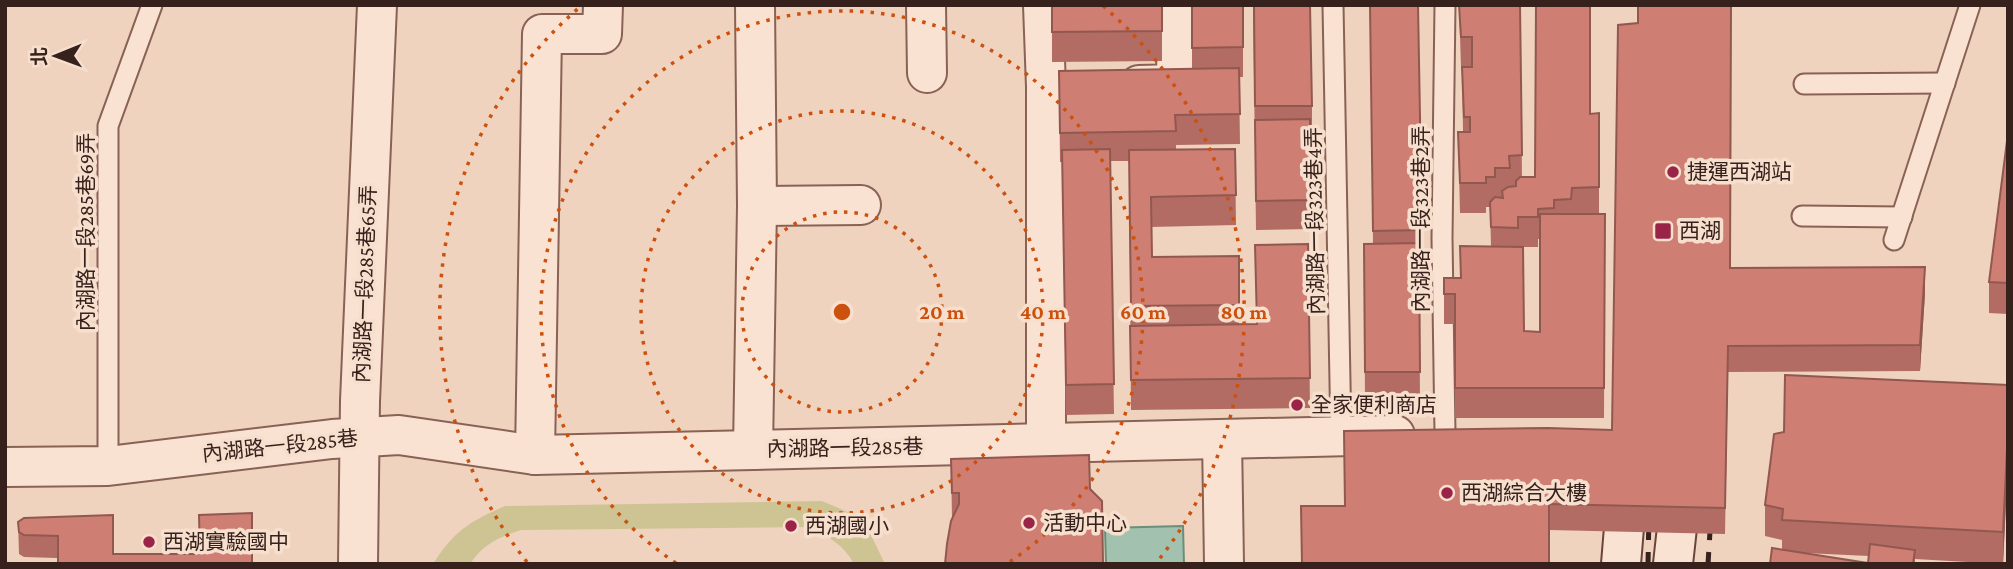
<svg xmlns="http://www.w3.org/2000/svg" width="2013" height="569" viewBox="0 0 2013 569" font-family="'Crimson Pro','Noto Sans TC',serif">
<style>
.green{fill:#cec392}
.water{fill:#a2c1af;stroke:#698f7a;stroke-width:2}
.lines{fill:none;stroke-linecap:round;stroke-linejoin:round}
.lane-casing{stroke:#896256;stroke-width:23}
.street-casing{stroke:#896256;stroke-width:42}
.secondary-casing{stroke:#6a443a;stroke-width:42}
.lane{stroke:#fae2d2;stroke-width:19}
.street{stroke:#fae2d2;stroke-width:38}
.secondary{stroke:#fae2d2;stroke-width:38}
.rail{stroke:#37211c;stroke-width:5;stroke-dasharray:12 12;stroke-linecap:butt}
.wall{fill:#b26c63;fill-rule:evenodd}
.shaded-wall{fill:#915850}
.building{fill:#cf7e73;stroke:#915850;stroke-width:2}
.ring{fill:none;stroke:#cd510e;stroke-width:3.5;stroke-dasharray:3.5 7}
.poi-dot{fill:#9a2447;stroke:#f7dfce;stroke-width:2.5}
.labels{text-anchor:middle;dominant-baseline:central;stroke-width:7;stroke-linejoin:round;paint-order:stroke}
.poi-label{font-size:21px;fill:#37211c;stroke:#f7dfce;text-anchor:start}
.street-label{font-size:21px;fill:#37211c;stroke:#f7dfce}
.centre{fill:#cd510e;stroke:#f7dfce;stroke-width:3.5}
.ring-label{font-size:21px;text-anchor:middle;font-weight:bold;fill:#cd510e;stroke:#f7dfce;stroke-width:7;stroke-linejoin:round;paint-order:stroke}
</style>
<rect width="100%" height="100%" fill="#efd3be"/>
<path class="green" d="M822 501 850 513 870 533 885 564H854C844 545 827 535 808 527L521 530C499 537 483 544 470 564H433C455 530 469 522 505 506Z"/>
<polygon class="water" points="1183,526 1184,564 1106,564 1105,528"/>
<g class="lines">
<defs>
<g id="lane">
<polyline points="1333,5 1341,436"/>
<polyline points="1804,84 1945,83"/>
<polyline points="1802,216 1902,217"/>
<polyline points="1894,240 1970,5"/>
<polyline points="1445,433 1442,238 1445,5"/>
<polyline points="108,466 108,126 152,5"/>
</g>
<g id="street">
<polyline points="926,5 927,73"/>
<polyline points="1043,5 1046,87 1046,444"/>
<polyline points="1139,85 1176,84 1177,5"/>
<polyline points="757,206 861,205"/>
<polyline points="1222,439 1224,564"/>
<polyline points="753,450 757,206 755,5"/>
<polyline points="535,455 542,34 602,34 603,5"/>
<polyline points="5,467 108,466 332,439 399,435 535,455 1395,435"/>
<polyline points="358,564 360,401 377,5"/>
</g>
<g id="secondary">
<polyline points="1621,564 1628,479"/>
<polyline points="1673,564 1682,482"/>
</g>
</defs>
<use href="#lane" class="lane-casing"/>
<use href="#street" class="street-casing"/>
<use href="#secondary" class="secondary-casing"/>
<use href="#lane" class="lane"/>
<use href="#street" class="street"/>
<use href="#secondary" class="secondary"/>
<g class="rail">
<polyline points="1648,564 1649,513"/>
<polyline points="1708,564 1711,515"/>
</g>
</g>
<g class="wall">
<polygon points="1052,5 1162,5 1162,61 1052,62"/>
<polygon points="1192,5 1243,5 1243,77 1239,77 1240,144 1176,145 1176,150 1235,149 1236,225 1151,227 1152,257 1239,256 1239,324 1256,324 1308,244 1310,408 1131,410 1129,161 1110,161 1114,414 1066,415 1062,162 1060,162 1059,71 1192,69"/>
<polygon points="1253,5 1312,106 1312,136 1310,136 1311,229 1256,230"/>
<polygon points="1370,5 1422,230 1422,259 1419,260 1420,401 1365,401 1364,244 1373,244"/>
<path d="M1459 5H1520L1522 177H1535L1590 114 1599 113V214H1605L1604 418H1455V324H1444V278H1460L1491 246 1490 207H1486V213H1460L1458 132H1463L1462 67 1472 66 1461 67ZM1538 239H1540V332L1524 331 1523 247H1538Z"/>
<polygon points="2008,133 2008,314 1989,313 1989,282"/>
<polygon points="1730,268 1925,293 1920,371 1728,372 1725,534 1549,530 1345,506 1612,430"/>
<path d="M2008 385V461L2003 564 1915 559V564H1770L1782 550V540L1765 536V505ZM1804 553 1869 556 1868 563Z"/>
<polygon points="1089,455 952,519 951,459"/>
<polygon points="199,515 252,564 24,557 19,554 18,522 113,554 199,554"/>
</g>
<g class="shaded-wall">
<polygon points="1925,267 1925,293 1920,371 1920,345"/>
<polygon points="2008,429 2008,461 2003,564 2003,532"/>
</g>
<g class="building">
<polygon points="1052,5 1162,5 1162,31 1052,32"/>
<polygon points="1192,5 1243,5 1243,47 1192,48"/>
<polygon points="1254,5 1310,5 1312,106 1255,106"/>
<polygon points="1370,5 1418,5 1422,230 1373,231"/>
<polygon points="1459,5 1520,5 1522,155 1509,156 1510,168 1495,168 1495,177 1486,177 1486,183 1460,183 1458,132 1470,132 1470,117 1464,117 1462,67 1472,67 1472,37 1461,37"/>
<polygon points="1536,5 1590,5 1590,114 1599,113 1599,187 1572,188 1571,199 1554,200 1554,208 1538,209 1538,217 1518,217 1518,228 1491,227 1490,202 1495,197 1503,198 1502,191 1508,187 1516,186 1516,181 1520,177 1535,177"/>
<polygon points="1638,5 1731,5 1730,268 1925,267 1920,345 1728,346 1725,508 1549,504 1549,564 1302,564 1301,506 1345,506 1344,431 1548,428 1612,430 1618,25 1638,23"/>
<polygon points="1239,68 1240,114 1175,115 1176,131 1060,133 1059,71"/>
<polygon points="1310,119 1311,200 1256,201 1255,120"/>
<polygon points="2008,133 2008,283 1989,282"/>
<polygon points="1110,149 1114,384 1066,385 1062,150"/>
<polygon points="1235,149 1236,195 1151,197 1152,257 1239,256 1239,305 1131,306 1129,150"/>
<polygon points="1540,214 1605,214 1604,388 1455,388 1455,294 1444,294 1444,278 1461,278 1460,246 1523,247 1524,331 1540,332"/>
<polygon points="1419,243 1420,372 1365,372 1364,244"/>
<polygon points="1308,244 1310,378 1131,380 1130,326 1257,324 1255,245"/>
<polygon points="1785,375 2008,385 2008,429 2003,532 1782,520 1783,509 1765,505 1774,434 1784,432"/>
<polygon points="1089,455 1090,489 1102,501 1103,564 945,564 947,544 951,521 959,504 959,493 952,493 951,459"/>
<polygon points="252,513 252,564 58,564 58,536 24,535 19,532 18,522 24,518 113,515 113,554 200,554 199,515"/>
<polygon points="1870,544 1915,550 1913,564 1770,564 1772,548 1868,563"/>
</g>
<g class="ring">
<circle cx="842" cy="312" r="100"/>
<circle cx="842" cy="312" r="201"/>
<path d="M676 563A301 301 0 1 1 1008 563"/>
<path d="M527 562A402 402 0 0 1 581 6M1103 6A402 402 0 0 1 1157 562"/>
</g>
<g class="poi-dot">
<circle cx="1673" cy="172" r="7"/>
<rect x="1654" y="222" width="18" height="18" rx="3.5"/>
<circle cx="1297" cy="405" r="7"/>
<circle cx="1447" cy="493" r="7"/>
<circle cx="1029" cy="523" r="7"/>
<circle cx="791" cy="526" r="7"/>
<circle cx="149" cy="542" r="7"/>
</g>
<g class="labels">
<g class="poi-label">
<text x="1687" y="172">捷運西湖站</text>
<text x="1679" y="231">西湖</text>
<text x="1311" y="405">全家便利商店</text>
<text x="1461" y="493">西湖綜合大樓</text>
<text x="1043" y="523">活動中心</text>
<text x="805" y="526">西湖國小</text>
<text x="163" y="542">西湖實驗國中</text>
</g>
<g class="street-label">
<text transform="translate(1421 219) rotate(-90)">內湖路一段323巷2弄</text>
<text transform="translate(1315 221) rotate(-91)">內湖路一段323巷4弄</text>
<text transform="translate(86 232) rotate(-90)">內湖路一段285巷69弄</text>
<text transform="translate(365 284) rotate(-88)">內湖路一段285巷65弄</text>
<text transform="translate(280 446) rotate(-6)">內湖路一段285巷</text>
<text transform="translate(845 448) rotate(-1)">內湖路一段285巷</text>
</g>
</g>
<circle cx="842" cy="312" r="10" class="centre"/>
<g class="ring-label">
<text x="942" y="319">20 m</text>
<text x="1043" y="319">40 m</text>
<text x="1143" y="319">60 m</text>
<text x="1244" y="319">80 m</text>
</g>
<rect width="2013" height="569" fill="none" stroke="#37211c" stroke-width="14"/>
<g transform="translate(56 56) rotate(269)" stroke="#f7dfce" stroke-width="5" paint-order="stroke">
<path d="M0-5L12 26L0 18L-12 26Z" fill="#37211c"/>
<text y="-10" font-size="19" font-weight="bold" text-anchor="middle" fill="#37211c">北</text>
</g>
</svg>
